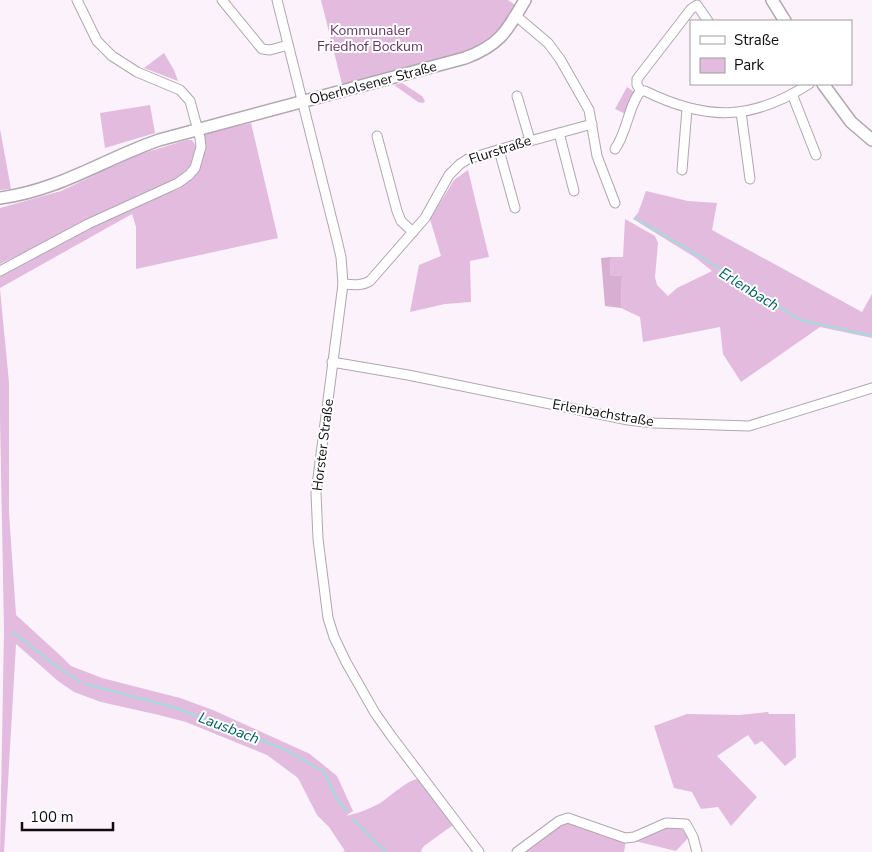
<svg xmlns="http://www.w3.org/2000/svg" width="872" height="852" viewBox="0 0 872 852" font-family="'Nunito Sans',sans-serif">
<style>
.green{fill:#e2bbdf}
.forest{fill:#d7afd3}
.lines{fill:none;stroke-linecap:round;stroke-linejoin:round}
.stream{stroke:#9edfdb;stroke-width:2}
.minor-casing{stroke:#b0a7af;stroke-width:11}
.major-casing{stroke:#b0a7af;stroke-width:14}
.minor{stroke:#fff;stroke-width:9}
.major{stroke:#fff;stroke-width:11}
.labels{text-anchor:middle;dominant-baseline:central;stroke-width:4;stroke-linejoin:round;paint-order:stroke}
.park-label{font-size:14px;fill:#653463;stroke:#fff}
.street-label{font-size:14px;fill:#0f0c0f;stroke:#fff}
.water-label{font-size:15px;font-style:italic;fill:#00615e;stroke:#fff}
</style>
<rect width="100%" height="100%" fill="#fcf2fb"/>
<g class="green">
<polygon points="321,0 508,0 515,5 498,31 480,46 454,56 342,84"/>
<polygon points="164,53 174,70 178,81 144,68"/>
<polygon points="402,83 422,96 425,101 423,103 418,102 394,85"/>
<polygon points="627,87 636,93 628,115 615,109"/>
<polygon points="150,105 155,133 105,148 100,113"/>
<polygon points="251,123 278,238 136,269 136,227 132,214 0,288 0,276 128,208 179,189 192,178 198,169 205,133"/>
<polygon points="0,129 11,189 0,190"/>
<polygon points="187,140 192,140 196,146 190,166 185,175 0,264 0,208 61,191 137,155"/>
<polygon points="468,170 489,257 470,261 471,302 445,304 410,312 419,265 441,256 430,219 454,180"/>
<polygon points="646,191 688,201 717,203 712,230 862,312 872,294 872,338 820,327 741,382 723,354 720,327 643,342 640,317 621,308 622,276 610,275 611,257 623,257 625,219 655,236 658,243 655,277 657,285 668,296 677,288 712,271 696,258 633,219 638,213"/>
<path d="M0 289 9 383V513L16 615 61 656 71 666 102 678 180 698 213 710 310 754 337 776 353 811 346 816C359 813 369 809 380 803 390 797 407 780 418 779L453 825 424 846 421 850 422 852H342L345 851 329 827 317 815 298 778 267 755 186 722 159 715 101 702 74 692 58 681 16 644 4 852H0L4 630 0 417Z"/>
<polygon points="768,712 769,714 795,714 796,757 785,766 762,741 755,745 748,735 717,756 757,797 731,826 718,807 701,809 692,792 674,788 654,726 687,714 739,715"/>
<polygon points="567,820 626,840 624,852 521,852"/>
<polygon points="672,825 683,830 689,837 676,851 635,841"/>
</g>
<polygon class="forest" points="611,257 610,275 622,276 621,308 605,306 601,258"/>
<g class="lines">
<g class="stream">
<polyline points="635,218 716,266 800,320 872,336"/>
<polyline points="13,632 51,662 80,682"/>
<polyline points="85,684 173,707 286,750 324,772 336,798 347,811"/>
<polyline points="353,819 386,852"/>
</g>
<defs>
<g id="minor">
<polyline points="222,0 262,49 270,50 288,45"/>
<polyline points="277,0 337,240 341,257 343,284 316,493 318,539 328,618 334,637 346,662 375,713 392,737 479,852"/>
<polyline points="515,15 548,43 560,59 589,110 597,156 615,203"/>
<path d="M708 21 697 5 691 9 637 79V85L641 91H645C706 121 752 121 809 84"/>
<polyline points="792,94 816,155"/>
<polyline points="517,96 530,140"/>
<polyline points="741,112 750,179"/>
<polyline points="559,133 574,191"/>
<polyline points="377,136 397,211 401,221 413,232"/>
<path d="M615 149C627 133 629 103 641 91"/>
<polyline points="499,150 515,208"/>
<polyline points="682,170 687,109"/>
<polyline points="0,271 88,224 178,183 189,175 195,168 201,147 200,138 190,101 180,90 137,72 112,56 97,41 77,0"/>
<path d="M343 284C353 285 362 286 370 281L425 218 449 175 460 164 468 159 501 149 592 124"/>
<polyline points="332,362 408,375 628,420 654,423 749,426 872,388"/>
<polyline points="517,852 559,821 568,818 625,838 634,837 666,823 686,824 693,837 697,852"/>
</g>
<g id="major">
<polyline points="772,0 785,21"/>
<polyline points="823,84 851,122 872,140"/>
<path d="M0 198C60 190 104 159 159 140L465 58C500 45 507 31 525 0"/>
</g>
</defs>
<use href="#minor" class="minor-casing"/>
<use href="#major" class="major-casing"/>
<use href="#minor" class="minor"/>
<use href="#major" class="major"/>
</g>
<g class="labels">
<g class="park-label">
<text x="370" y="30">Kommunaler<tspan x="370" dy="16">Friedhof Bockum</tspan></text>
</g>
<g class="street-label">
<text transform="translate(373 83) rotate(-15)">Oberholsener Straße</text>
<text transform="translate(500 150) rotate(-18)">Flurstraße</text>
<text transform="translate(603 413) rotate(10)">Erlenbachstraße</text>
<text transform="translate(323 445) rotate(-83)">Horster Straße</text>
</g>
<g class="water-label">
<text transform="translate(749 289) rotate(32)">Erlenbach</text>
<text transform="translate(229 728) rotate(21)">Lausbach</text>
</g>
</g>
<rect x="690" y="20" width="162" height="65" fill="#ffffff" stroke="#9f9e9f"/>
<rect x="700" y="36" width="25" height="8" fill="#ffffff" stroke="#9f9e9f"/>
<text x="734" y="45" font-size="15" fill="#0f0c0f">Straße</text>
<rect x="700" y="58" width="25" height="15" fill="#e2bbdf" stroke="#9f9e9f"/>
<text x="734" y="70" font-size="15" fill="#0f0c0f">Park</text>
<path d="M22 822v8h91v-8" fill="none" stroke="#0f0c0f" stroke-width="2.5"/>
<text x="30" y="822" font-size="15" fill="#0f0c0f" stroke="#ffffff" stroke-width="4" paint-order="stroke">100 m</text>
</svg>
